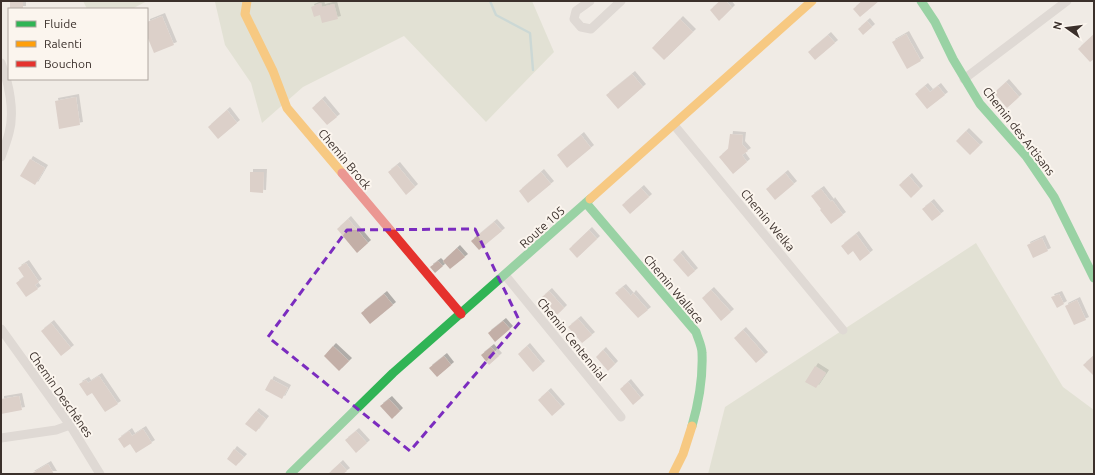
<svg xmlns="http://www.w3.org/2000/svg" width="1095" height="475" viewBox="0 0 1095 475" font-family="Ubuntu,sans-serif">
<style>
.green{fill:#d1d6bf}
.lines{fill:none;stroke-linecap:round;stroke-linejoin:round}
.stream{stroke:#a1c2c1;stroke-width:2.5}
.building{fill:#c3afa7;filter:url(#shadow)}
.street{stroke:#c9c3be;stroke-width:9}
.fast{stroke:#30b455;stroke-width:9}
.slow{stroke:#ff9f0a;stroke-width:9}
.jam{stroke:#e5322d;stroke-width:9}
.marked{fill:none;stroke:#7b2cbf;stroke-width:3;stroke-dasharray:8 5;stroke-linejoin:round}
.labels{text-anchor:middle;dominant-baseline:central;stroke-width:4;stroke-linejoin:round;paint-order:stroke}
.street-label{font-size:12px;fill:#3b302b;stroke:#fbf5ee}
</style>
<defs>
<filter id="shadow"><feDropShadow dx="3" dy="-3" stdDeviation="0" flood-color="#0004"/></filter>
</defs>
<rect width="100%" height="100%" fill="#f0ebe5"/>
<g class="green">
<polygon points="83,1 147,1 132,9 87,9"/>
<polygon points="210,1 532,1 554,52 486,122 404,36 303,87 262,123 251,83 225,45 215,2"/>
<polygon points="976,243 1063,387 1094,410 1094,474 708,474 725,407"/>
</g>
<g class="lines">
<polyline class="stream" points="490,1 496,15 530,33 533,70"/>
</g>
<g class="building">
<rect x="10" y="1" width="13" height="8"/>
<polygon points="720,1 726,1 732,8 719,21 710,10"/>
<polygon points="862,1 879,1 860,17 853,9"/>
<polygon points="321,3 322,7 334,4 338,19 322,23 320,15 314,17 311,7"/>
<polygon points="162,16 174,45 154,53 147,36 147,22"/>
<polygon points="680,19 693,32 664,60 652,48"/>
<polygon points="867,21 872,27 863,35 858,29"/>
<polygon points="906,34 921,61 907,69 892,42"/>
<polygon points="1094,34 1094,59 1090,62 1078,49"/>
<polygon points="828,35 835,43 815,60 808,52"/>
<polygon points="632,74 643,87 618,109 606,95"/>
<polygon points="1006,82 1019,97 1007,108 994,93"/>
<polygon points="925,86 930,92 938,86 945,95 927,109 915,94"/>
<polygon points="76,97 80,125 59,129 55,101"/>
<polygon points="322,99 337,117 327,125 312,108"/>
<polygon points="227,110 237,123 218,139 208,127"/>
<polygon points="966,131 980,145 970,155 956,141"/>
<polygon points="730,134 743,135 742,144 748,151 742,155 747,162 733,174 719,157 728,149"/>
<polygon points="581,135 591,148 567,168 557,155"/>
<polygon points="30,159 45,168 35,185 20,176"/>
<polygon points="397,165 415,187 406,195 388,172"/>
<polygon points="250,172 264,172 263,193 250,192"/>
<polygon points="541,172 551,184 528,203 519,191"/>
<polygon points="785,173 794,184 775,200 766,189"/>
<polygon points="909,176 920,189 911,198 899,185"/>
<polygon points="641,188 649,197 630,214 622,205"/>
<polygon points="821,189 831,202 832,200 843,215 831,224 820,210 821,209 811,196"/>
<polygon points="931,202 941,214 932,221 922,209"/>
<polygon points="348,219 368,243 357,253 337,229"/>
<polygon points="494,222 502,231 479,250 471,241"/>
<polygon points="589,230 597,239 577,258 569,249"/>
<polygon points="856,234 870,253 860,261 853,251 848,255 841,246"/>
<polygon points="1042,238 1048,251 1033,258 1027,245"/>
<polygon points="457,248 465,257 450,269 443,261"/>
<polygon points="680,253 695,271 688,277 673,260"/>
<polygon points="438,261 443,266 435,273 430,267"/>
<polygon points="26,263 39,282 35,285 38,289 26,297 16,283 24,277 18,268"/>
<polygon points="623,287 631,296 633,293 648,310 638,318 615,293"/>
<polygon points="711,290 731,312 721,321 702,298"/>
<polygon points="549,291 564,308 557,315 542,297"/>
<polygon points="384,294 393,305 370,324 361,313"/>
<polygon points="1059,294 1064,304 1057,308 1051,297"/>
<polygon points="1077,300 1086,320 1074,325 1065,306"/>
<polygon points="578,319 592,335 582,343 568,327"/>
<polygon points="503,321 510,329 495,342 488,333"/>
<polygon points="51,323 71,348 61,356 41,331"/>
<polygon points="743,330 765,355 756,363 734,338"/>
<polygon points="333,346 349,361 339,371 324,356"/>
<polygon points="527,346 542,364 533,372 518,354"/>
<polygon points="491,347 499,356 489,365 481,355"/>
<polygon points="603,350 615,364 608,371 596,357"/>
<polygon points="444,356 451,365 437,377 429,368"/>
<polygon points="1093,356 1094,357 1094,376 1083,365"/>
<polygon points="815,366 826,373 816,388 805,382"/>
<polygon points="99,376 118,404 105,412 92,393 87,396 79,384 86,380 88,383"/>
<polygon points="271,379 288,388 282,399 265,390"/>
<polygon points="628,382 641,398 633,405 620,389"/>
<polygon points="548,391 562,407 552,416 538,400"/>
<polygon points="19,396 22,410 1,414 1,399"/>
<polygon points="389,399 400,411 392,419 380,406"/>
<polygon points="256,411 266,419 256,432 245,424"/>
<polygon points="143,429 152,443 136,453 130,444 124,448 118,439 129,431 132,436"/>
<polygon points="356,431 367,443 356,453 345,440"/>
<polygon points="234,449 244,457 236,466 227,459"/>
<polygon points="340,463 347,471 343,474 328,474"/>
<polygon points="48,464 54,474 31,474"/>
</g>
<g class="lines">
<g class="street">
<polyline points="590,1 576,11 574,19 581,27 591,29 621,1"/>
<path d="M1 63C9 83 15 112 9 133 7 141 4 149 1 157"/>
<polyline points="964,79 1067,1"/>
<polyline points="674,125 843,330"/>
<polyline points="505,275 621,417"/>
<polyline points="1,329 70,425 100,474"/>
<polyline points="1,438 56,430 70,425"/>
</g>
<g class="fast">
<polyline points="921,1 935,22 953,59 980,104 1026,156 1054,197 1094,278"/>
<path d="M586 203 696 332C698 339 702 346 702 353 703 376 698 405 692 426"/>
<polyline points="290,474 393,373 590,199"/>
</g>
<g class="slow">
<polyline points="247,1 245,14 273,71 287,108 342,173"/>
<polyline points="590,199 812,1"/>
<polyline points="673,474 683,454 692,426"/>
</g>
<polyline class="jam" points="342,173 461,314"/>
</g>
<path d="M0 0H1095V475H0ZM475 229 520 322 410 451 268 337 347 230Z" fill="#f0ebe5" fill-opacity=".55" fill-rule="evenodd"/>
<path class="marked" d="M475 229 520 322 410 451 268 337 347 230Z"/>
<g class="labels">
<g class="street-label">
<text transform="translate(1019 131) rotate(52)">Chemin des Artisans</text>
<text transform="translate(345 159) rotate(50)">Chemin Brock</text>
<text transform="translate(768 220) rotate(50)">Chemin Welka</text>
<text transform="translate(542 227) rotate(-42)">Route 105</text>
<text transform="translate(674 289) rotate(50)">Chemin Wallace</text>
<text transform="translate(572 339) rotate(51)">Chemin Centennial</text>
<text transform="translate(61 394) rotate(55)">Chemin Deschênes</text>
</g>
</g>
<rect width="1095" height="475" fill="none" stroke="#3b302b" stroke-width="4"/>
<rect x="8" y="8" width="140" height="72" fill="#fbf5ee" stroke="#aea6a0"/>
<rect x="16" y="21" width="20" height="6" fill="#30b455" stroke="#aea6a0"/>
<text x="44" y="28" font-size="12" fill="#3b302b">Fluide</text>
<rect x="16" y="41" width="20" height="6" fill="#ff9f0a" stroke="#aea6a0"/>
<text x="44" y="48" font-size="12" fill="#3b302b">Ralenti</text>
<rect x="16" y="61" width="20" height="6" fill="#e5322d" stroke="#aea6a0"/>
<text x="44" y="68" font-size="12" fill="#3b302b">Bouchon</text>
<g transform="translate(1067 28) rotate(284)" stroke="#fbf5ee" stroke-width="3" paint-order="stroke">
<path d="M0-3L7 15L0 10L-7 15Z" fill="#3b302b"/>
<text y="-6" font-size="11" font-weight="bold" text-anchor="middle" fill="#3b302b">N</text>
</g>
</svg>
